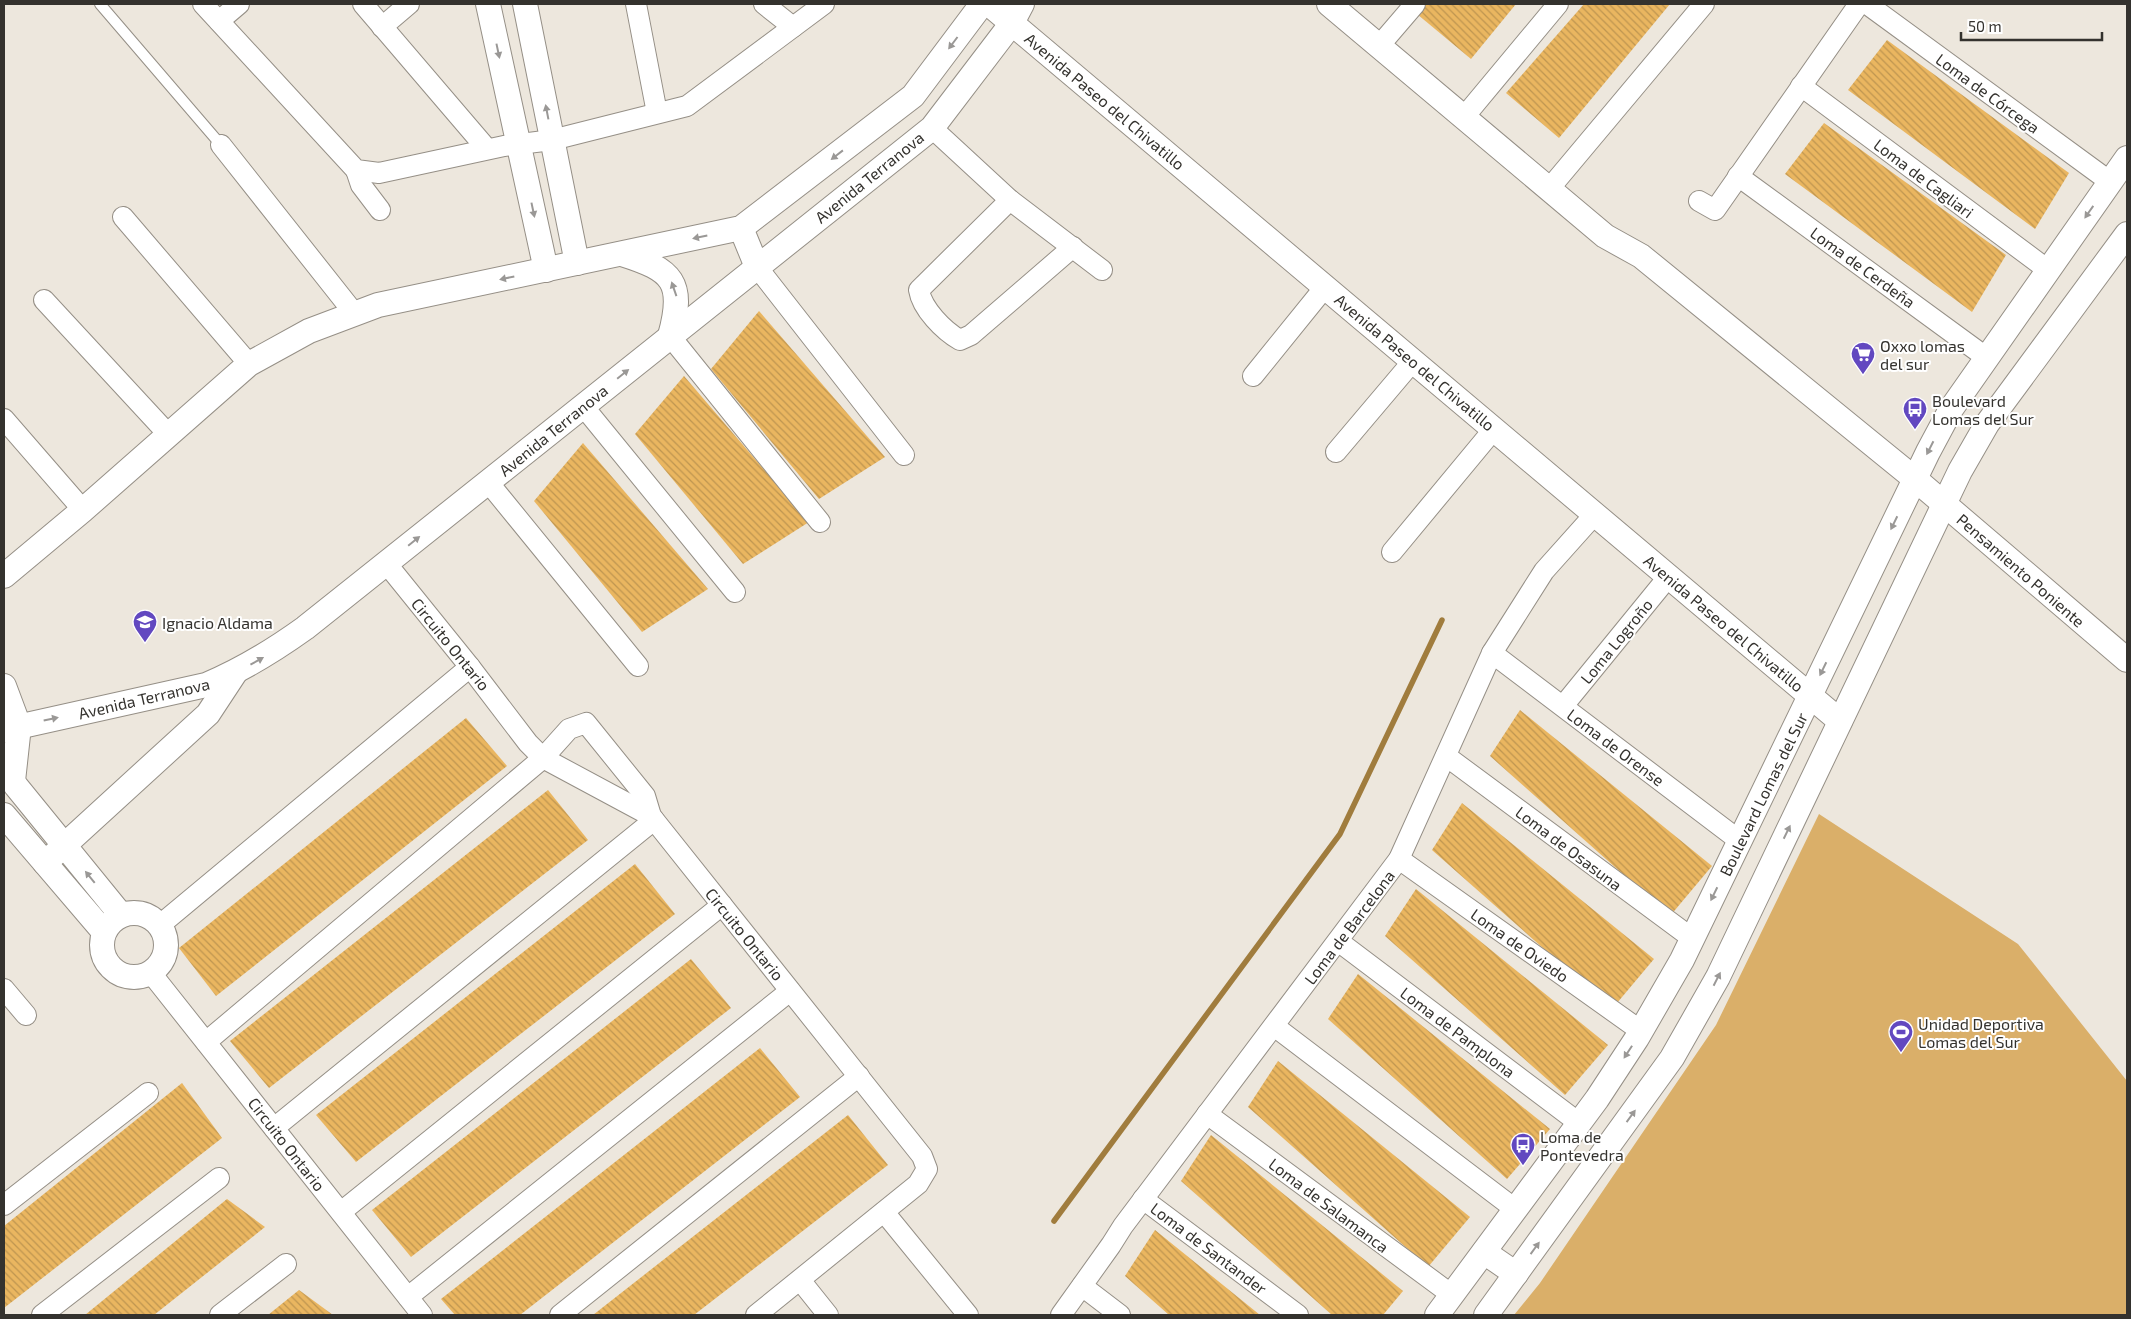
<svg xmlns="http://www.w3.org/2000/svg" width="2131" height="1319" viewBox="0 0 2131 1319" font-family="'Exo 2',sans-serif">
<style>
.pitch{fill:#daaf69}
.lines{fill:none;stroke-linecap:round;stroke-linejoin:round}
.stream{stroke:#a07c3d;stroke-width:5.5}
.building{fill:url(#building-back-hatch)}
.service-casing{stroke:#958f86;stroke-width:12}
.minor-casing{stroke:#958f86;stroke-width:22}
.tertiary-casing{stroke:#958f86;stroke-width:26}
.service{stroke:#fff;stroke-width:10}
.minor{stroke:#fff;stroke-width:20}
.tertiary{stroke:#fff;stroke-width:24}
.oneway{fill:#9a9896}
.labels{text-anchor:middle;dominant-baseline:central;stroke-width:4;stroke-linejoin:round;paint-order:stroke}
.street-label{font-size:16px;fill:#34322e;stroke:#fff}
.poi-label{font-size:16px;fill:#34322e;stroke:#fff;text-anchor:start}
</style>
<defs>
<pattern id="building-back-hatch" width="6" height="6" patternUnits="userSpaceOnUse" patternTransform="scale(1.25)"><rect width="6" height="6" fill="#eab660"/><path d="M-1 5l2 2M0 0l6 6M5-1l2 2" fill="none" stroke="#be9550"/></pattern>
</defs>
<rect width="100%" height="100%" fill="#ede7dd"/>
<polygon class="pitch" points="1819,814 2018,944 2127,1081 2127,1315 1514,1315 1540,1283 1716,1025"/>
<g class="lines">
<polyline class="stream" points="1054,1221 1340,834 1442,620"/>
</g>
<g class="building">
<polygon points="1426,4 1516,4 1471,59 1417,14"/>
<polygon points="1584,4 1670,4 1559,138 1506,93"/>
<polygon points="1887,40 2069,173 2035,229 1848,90"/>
<polygon points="1824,123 2006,255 1972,312 1785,174"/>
<polygon points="759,311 885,457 819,499 711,369"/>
<polygon points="684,376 809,522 743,564 635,434"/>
<polygon points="583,443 708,589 642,632 534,501"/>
<polygon points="1520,710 1712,866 1670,916 1490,756"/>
<polygon points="466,718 507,766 216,996 179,948"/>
<polygon points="548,790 588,840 269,1088 230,1041"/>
<polygon points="1462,803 1654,959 1612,1009 1432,850"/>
<polygon points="635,864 675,914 356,1162 316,1115"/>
<polygon points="1416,889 1608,1045 1565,1095 1385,936"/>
<polygon points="691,959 731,1008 411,1257 372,1210"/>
<polygon points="1358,974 1550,1129 1507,1179 1328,1019"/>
<polygon points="760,1048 800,1097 520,1315 455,1315 441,1299"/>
<polygon points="1278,1061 1470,1217 1428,1267 1248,1107"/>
<polygon points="182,1083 222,1138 4,1308 4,1226"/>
<polygon points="848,1115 888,1165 694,1315 593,1315"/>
<polygon points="1211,1135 1403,1291 1383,1315 1332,1315 1181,1181"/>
<polygon points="227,1199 265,1227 154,1315 85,1315"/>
<polygon points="1155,1230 1260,1315 1169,1315 1125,1276"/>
<polygon points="299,1290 333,1315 268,1315"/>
</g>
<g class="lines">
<defs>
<polyline id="service" points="100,4 221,145"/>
<g id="minor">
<polyline points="203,4 356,170 379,173 504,146 552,140 687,106 824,4"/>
<polyline points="363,4 487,149"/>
<polyline points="636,4 657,113"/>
<polyline points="764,4 793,27"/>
<polyline points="1867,4 2109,181"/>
<polyline points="219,21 239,4"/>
<polyline points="382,27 409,4"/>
<polyline points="1379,46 1415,4"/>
<polyline points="1801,86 2048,270"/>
<polyline points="1464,117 1558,4"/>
<polyline points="932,128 1010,200 1102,270"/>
<polyline points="221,145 354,313"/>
<polyline points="356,170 361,185 380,210"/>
<polyline points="1738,176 1987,358"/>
<polyline points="1549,189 1704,4"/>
<path d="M1010 200 919 290C922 309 944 331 960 340L971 335 1073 247"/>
<polyline points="1699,201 1715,210 1859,4"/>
<polyline points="123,217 249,364"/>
<polyline points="757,267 904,455"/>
<polyline points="44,300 168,434"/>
<polyline points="670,336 820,522"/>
<polyline points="1253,376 1325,287"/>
<polyline points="583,406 735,592"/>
<polyline points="4,419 83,510"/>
<polyline points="1336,452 1413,361"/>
<polyline points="488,482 638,666"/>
<polyline points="1392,552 1494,429"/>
<polyline points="386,563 470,667 528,743 543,758 651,816 922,1156 927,1169 918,1184 756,1315"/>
<polyline points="1492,653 1740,841"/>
<polyline points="1563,706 1669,576"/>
<polyline points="1446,756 1693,939"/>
<polyline points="1399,859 1641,1031"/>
<polyline points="160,925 470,667"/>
<polyline points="1338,941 1579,1123"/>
<polyline points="151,973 422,1315"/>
<polyline points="4,989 26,1015"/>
<polyline points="1274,1026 1515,1209"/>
<polyline points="206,1042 543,758 569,729 586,723 645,796 651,816"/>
<polyline points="1207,1114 1452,1295"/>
<polyline points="274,1128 654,820"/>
<polyline points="1143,1199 1298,1315"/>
<polyline points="4,1205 148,1093"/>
<polyline points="341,1212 722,905"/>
<polyline points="884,1212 968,1315"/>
<polyline points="800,1280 828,1315"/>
<polyline points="1082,1286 1120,1315"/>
<polyline points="408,1297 790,991"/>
<polyline points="42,1315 219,1178"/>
<polyline points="220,1315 286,1264"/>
<polyline points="560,1315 859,1076"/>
<polyline points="1061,1315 1111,1245 1123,1226 1399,859 1492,653 1544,571 1595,514"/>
</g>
<g id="tertiary">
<polyline points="488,4 546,270"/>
<polyline points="525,4 577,263"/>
<polyline points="989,4 1840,721"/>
<polyline points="1329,4 1605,236 1641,256 1915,479 2127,660"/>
<polyline points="741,228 757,267"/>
<path d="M622 254C673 270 685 282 670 336"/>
<polyline points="4,576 83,510 249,364 309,331 378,305 741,228 913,96 982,4"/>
<polyline points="4,686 19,726 13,781 16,786 121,915"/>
<path d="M4 730 206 685C242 670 273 651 305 628L932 128 1012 23 1022 4"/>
<polyline points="4,815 104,932"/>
<polyline points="45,863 208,714 235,673"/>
<circle cx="134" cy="945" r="32"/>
<polyline points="1484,1252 1516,1274"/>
<polyline points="1437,1315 1597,1099 1637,1038 1682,960 1928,452 1951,409 2127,158"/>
<polyline points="1486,1315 1672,1058 1718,977 1960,471 1987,424 2127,234"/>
</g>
</defs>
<use href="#service" class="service-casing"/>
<use href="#minor" class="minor-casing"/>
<use href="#tertiary" class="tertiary-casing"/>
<use href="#service" class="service"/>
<use href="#minor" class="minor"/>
<use href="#tertiary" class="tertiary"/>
</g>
<defs><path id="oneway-solid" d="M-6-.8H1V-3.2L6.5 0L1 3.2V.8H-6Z" transform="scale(1.25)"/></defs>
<g class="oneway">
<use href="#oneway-solid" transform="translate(953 43) rotate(127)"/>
<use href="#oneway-solid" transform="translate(498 51) rotate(78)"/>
<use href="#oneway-solid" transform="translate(547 112) rotate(-101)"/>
<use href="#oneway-solid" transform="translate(837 155) rotate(142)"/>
<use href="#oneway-solid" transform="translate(533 210) rotate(78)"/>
<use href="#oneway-solid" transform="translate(2089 212) rotate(125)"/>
<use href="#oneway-solid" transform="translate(700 237) rotate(168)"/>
<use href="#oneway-solid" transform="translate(507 278) rotate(168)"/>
<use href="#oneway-solid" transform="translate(674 289) rotate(-109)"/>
<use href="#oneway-solid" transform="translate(623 374) rotate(-39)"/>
<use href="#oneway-solid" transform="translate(1930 448) rotate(117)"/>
<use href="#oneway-solid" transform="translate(1894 523) rotate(116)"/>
<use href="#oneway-solid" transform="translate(414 541) rotate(-39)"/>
<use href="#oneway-solid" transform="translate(257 661) rotate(-29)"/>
<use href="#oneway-solid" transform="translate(1823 669) rotate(116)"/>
<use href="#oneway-solid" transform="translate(51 719) rotate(-12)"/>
<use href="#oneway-solid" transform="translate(1787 832) rotate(-64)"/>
<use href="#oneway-solid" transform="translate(90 877) rotate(-129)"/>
<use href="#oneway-solid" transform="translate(1714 894) rotate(116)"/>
<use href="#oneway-solid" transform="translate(1717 979) rotate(-63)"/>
<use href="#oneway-solid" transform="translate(1628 1052) rotate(123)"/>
<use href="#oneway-solid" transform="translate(1631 1116) rotate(-54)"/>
<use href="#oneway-solid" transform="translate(1535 1248) rotate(-54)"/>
</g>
<defs>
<symbol id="supermarket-pin" viewBox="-11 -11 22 30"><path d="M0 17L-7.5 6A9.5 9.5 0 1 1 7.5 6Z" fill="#6248c0" stroke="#fff"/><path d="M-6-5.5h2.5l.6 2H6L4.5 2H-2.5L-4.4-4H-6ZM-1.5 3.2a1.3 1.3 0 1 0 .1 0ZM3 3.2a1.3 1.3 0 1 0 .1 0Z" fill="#fff"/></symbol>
<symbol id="bus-pin" viewBox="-11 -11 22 30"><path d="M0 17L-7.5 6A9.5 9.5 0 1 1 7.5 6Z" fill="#6248c0" stroke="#fff"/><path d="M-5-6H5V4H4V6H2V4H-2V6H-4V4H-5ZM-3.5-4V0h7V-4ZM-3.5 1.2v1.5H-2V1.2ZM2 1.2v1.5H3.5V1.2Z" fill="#fff"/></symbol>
<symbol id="school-pin" viewBox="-11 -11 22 30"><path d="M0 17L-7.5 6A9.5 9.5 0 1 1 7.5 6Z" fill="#6248c0" stroke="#fff"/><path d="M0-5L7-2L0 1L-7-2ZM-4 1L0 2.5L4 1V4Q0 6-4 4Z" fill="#fff"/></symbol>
<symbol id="stadium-pin" viewBox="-11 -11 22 30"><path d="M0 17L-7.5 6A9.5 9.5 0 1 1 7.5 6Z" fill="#6248c0" stroke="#fff"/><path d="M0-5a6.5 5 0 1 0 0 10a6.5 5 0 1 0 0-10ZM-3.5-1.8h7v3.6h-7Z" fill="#fff"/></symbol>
</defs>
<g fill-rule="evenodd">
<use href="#supermarket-pin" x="1849" y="340" width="28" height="38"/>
<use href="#bus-pin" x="1901" y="395" width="28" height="38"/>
<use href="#school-pin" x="131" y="608" width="28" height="38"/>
<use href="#stadium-pin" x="1887" y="1018" width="28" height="38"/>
<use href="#bus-pin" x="1509" y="1131" width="28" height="38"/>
</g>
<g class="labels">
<g class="street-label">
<text transform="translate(1988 93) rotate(36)">Loma de Córcega</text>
<text transform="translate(1105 101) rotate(40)">Avenida Paseo del Chivatillo</text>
<text transform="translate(869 177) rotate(-39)">Avenida Terranova</text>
<text transform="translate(1924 178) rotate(37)">Loma de Cagliari</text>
<text transform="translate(1863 267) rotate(36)">Loma de Cerdeña</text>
<text transform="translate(1415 362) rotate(40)">Avenida Paseo del Chivatillo</text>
<text transform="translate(553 430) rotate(-39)">Avenida Terranova</text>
<text transform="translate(2021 570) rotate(41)">Pensamiento Poniente</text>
<text transform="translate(1724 623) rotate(40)">Avenida Paseo del Chivatillo</text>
<text transform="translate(1616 641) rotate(-51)">Loma Logroño</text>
<text transform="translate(451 644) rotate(51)">Circuito Ontario</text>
<text transform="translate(144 698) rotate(-13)">Avenida Terranova</text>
<text transform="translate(1616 747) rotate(37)">Loma de Orense</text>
<text transform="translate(1763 794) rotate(-64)">Boulevard Lomas del Sur</text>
<text transform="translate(1569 848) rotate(37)">Loma de Osasuna</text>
<text transform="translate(1349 927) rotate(-53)">Loma de Barcelona</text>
<text transform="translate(745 934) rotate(51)">Circuito Ontario</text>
<text transform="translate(1520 945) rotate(35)">Loma de Oviedo</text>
<text transform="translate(1458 1032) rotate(37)">Loma de Pamplona</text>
<text transform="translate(287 1144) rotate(52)">Circuito Ontario</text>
<text transform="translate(1329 1205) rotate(37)">Loma de Salamanca</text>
<text transform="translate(1209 1248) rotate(37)">Loma de Santander</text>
</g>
<g class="poi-label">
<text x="1880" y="345">Oxxo lomas<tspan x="1880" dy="18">del sur</tspan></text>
<text x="1932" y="400">Boulevard<tspan x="1932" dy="18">Lomas del Sur</tspan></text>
<text x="162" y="622">Ignacio Aldama</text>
<text x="1918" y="1023">Unidad Deportiva<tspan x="1918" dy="18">Lomas del Sur</tspan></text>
<text x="1540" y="1136">Loma de<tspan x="1540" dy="18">Pontevedra</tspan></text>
</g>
</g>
<rect width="2131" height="1319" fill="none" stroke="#34322e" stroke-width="10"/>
<path d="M1961 32v8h141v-8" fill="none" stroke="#34322e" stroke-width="2.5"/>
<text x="1968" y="32" font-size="15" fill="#34322e" stroke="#ffffff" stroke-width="4" paint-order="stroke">50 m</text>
</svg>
